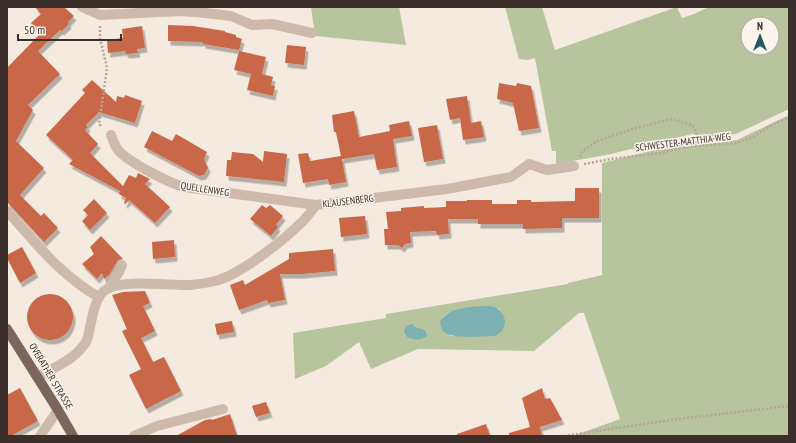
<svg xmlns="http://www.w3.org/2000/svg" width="796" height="443" viewBox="0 0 796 443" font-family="'PT Sans Narrow',sans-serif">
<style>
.green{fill:#b7c49e;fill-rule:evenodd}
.water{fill:#7db0b2}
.building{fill:#c96748;filter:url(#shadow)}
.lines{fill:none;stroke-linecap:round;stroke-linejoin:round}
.path{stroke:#b9a494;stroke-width:2.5;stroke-dasharray:2 2;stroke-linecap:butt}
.minor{stroke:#cdbaaa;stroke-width:10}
.major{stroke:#7c665b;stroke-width:10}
.labels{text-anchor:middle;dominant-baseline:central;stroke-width:3;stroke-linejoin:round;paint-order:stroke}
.street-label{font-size:10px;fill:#3a2f2a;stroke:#fbf4ec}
</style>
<defs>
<filter id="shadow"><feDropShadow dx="2.5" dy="4.5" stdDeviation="0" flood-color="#0004"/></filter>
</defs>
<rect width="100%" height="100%" fill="#f4eadf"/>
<g class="green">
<polygon points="311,7 399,7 406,45 315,36"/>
<path d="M505 7H542L555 50 677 7 682 18 694 14 709 7H789V109L736 134 713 136 692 134 611 154 556 164V151H552L535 58 527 60 519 59ZM748 24H772V48H748Z"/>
<path d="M789 115V436H573L620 419 584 313H579L534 351 418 349 371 369 359 342 326 366 295 379 293 333 386 318V314L568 284V283L602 275V163L692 141 713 143 737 140ZM493 307 499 309 502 314C502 323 505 332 495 336H451L442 318C454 306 477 308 493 307Z"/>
</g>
<g class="water">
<path d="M485 306C490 306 494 306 498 309 508 316 507 331 495 336 483 336 451 340 443 331 441 329 441 325 440 322 448 307 470 307 485 306Z"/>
<path d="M413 324 415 327C421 329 426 328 427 336 420 341 414 340 407 337L404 332 405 328 408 325Z"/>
</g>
<g class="building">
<polygon points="35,7 64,7 74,16 68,22 69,24 62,31 60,30 38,51 60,74 28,105 33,110 16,141 44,168 20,195 41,216 44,213 58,228 44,242 7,202 7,68 40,34 31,23 41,14"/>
<polygon points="168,25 193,26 225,31 225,32 236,35 236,37 242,39 239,50 203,44 203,42 168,41"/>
<polygon points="142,26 145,48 137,49 138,53 126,54 125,51 108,53 107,40 123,38 122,29"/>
<polygon points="287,45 306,47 304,65 285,63"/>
<polygon points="239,51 266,57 262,74 273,77 271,85 275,86 273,96 247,90 251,74 234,70"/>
<polygon points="92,80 116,102 117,96 124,98 125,95 142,101 135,123 99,112 86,125 88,127 85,130 98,144 90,153 123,186 129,175 136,178 138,173 150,179 145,184 170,207 155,223 129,200 125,204 124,203 126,198 119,194 120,191 69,164 73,160 46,135 85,93 82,90"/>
<polygon points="499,83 516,86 517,83 531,86 539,128 519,131 513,103 497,99"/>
<polygon points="467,96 471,123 481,121 484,137 463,140 460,118 450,120 446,99"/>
<polygon points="354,111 359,137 390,131 389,125 409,121 412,136 393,139 397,167 377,170 374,154 342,159 346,182 329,185 328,179 303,183 298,154 308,153 310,161 341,156 336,132 334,132 332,115"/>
<polygon points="437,125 443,159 424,162 418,128"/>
<polygon points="152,131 172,141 176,134 207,152 204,159 208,168 204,175 199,176 144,147"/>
<polygon points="264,151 287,154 284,182 226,176 227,160 231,160 232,152 253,154 263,162"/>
<polygon points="575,188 599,188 599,218 562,218 562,228 523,229 523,224 478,224 478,219 448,219 449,234 437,235 436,231 410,232 411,243 405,244 402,248 398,245 385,245 384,229 388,229 386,212 401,211 401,208 424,206 424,208 446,207 446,201 467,201 467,200 492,200 492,204 517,204 517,200 531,200 531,202 575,201"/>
<polygon points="94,199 107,213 90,230 82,221 88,215 83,210"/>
<polygon points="262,205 266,208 270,205 283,216 276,225 278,227 271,236 250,219"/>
<polygon points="365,216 367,234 341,237 339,218"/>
<polygon points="101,236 123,259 118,260 110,274 104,279 102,273 97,279 82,264 94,254 90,247"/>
<polygon points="174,240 175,257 153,259 152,242"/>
<polygon points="22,247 36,273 20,283 7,258 7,255"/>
<polygon points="333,249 335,271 302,274 280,274 285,300 268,303 267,300 239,310 230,285 243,280 245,285 289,259 289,253"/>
<polygon points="145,291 150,303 143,306 155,331 141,338 153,362 164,357 181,391 146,409 129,375 141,369 122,331 127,329 112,295 123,292"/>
<circle cx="50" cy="317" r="23"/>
<polygon points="232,321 234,332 217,335 215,324"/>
<polygon points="20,388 38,421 11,436 7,436 7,395"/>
<polygon points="542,388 545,399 550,398 562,420 540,427 542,436 509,436 509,433 530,427 522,398"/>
<polygon points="266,402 270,413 256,417 252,406"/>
<polygon points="230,414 237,436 176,436 205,420 211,419 212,420"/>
<polygon points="486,424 490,436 457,436 457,434"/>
</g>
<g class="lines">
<g class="path">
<polyline points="100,26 100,38 107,68 99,124 102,127"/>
<polyline points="580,157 582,152 597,141 636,128 671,119 692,125 696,131 698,146"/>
<polyline points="584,164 611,159 661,153 685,147 736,143 753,137 770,126 789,117"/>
<polyline points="564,436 678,419 789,406"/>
</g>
<g class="minor">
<polyline points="82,7 100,15 182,11 205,13 231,16 252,25 272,24 312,33"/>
<path d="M111 135C113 140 115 146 118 150 128 162 169 183 184 187L316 205 447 189 511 177 529 164 547 170 574 166"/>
<path d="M7 211C35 242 62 277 99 297"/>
<polyline points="109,288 119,272 122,265"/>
<path d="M38 377C55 367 78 358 87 340 91 327 93 300 104 291 120 278 169 286 191 285 199 284 207 283 215 281 240 275 284 240 303 221 308 216 312 210 316 205"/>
<polyline points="40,436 58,410"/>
<polyline points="134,436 157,426 223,409"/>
</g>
<polyline class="major" points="7,329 58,410 73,436"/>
</g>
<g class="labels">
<g class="street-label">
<text transform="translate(683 142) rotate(-7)">SCHWESTER-MATTHIA-WEG</text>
<text transform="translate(205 189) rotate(9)">QUELLENWEG</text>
<text transform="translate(348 201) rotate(-7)">KLAUSENBERG</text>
<text transform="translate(51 376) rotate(59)">OVERATHER STRASSE</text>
</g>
</g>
<rect width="796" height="443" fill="none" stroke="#3a2f2a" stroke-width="16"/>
<g transform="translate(760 36)"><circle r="19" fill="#fbf4ec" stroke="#aea59e"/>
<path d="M0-3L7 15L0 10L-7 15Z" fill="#1e5a5e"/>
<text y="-6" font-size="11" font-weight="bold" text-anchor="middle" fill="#3a2f2a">N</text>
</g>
<path d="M18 34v6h103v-6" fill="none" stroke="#3a2f2a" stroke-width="2"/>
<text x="24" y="34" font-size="12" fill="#3a2f2a" stroke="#fbf4ec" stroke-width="3" paint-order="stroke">50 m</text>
</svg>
